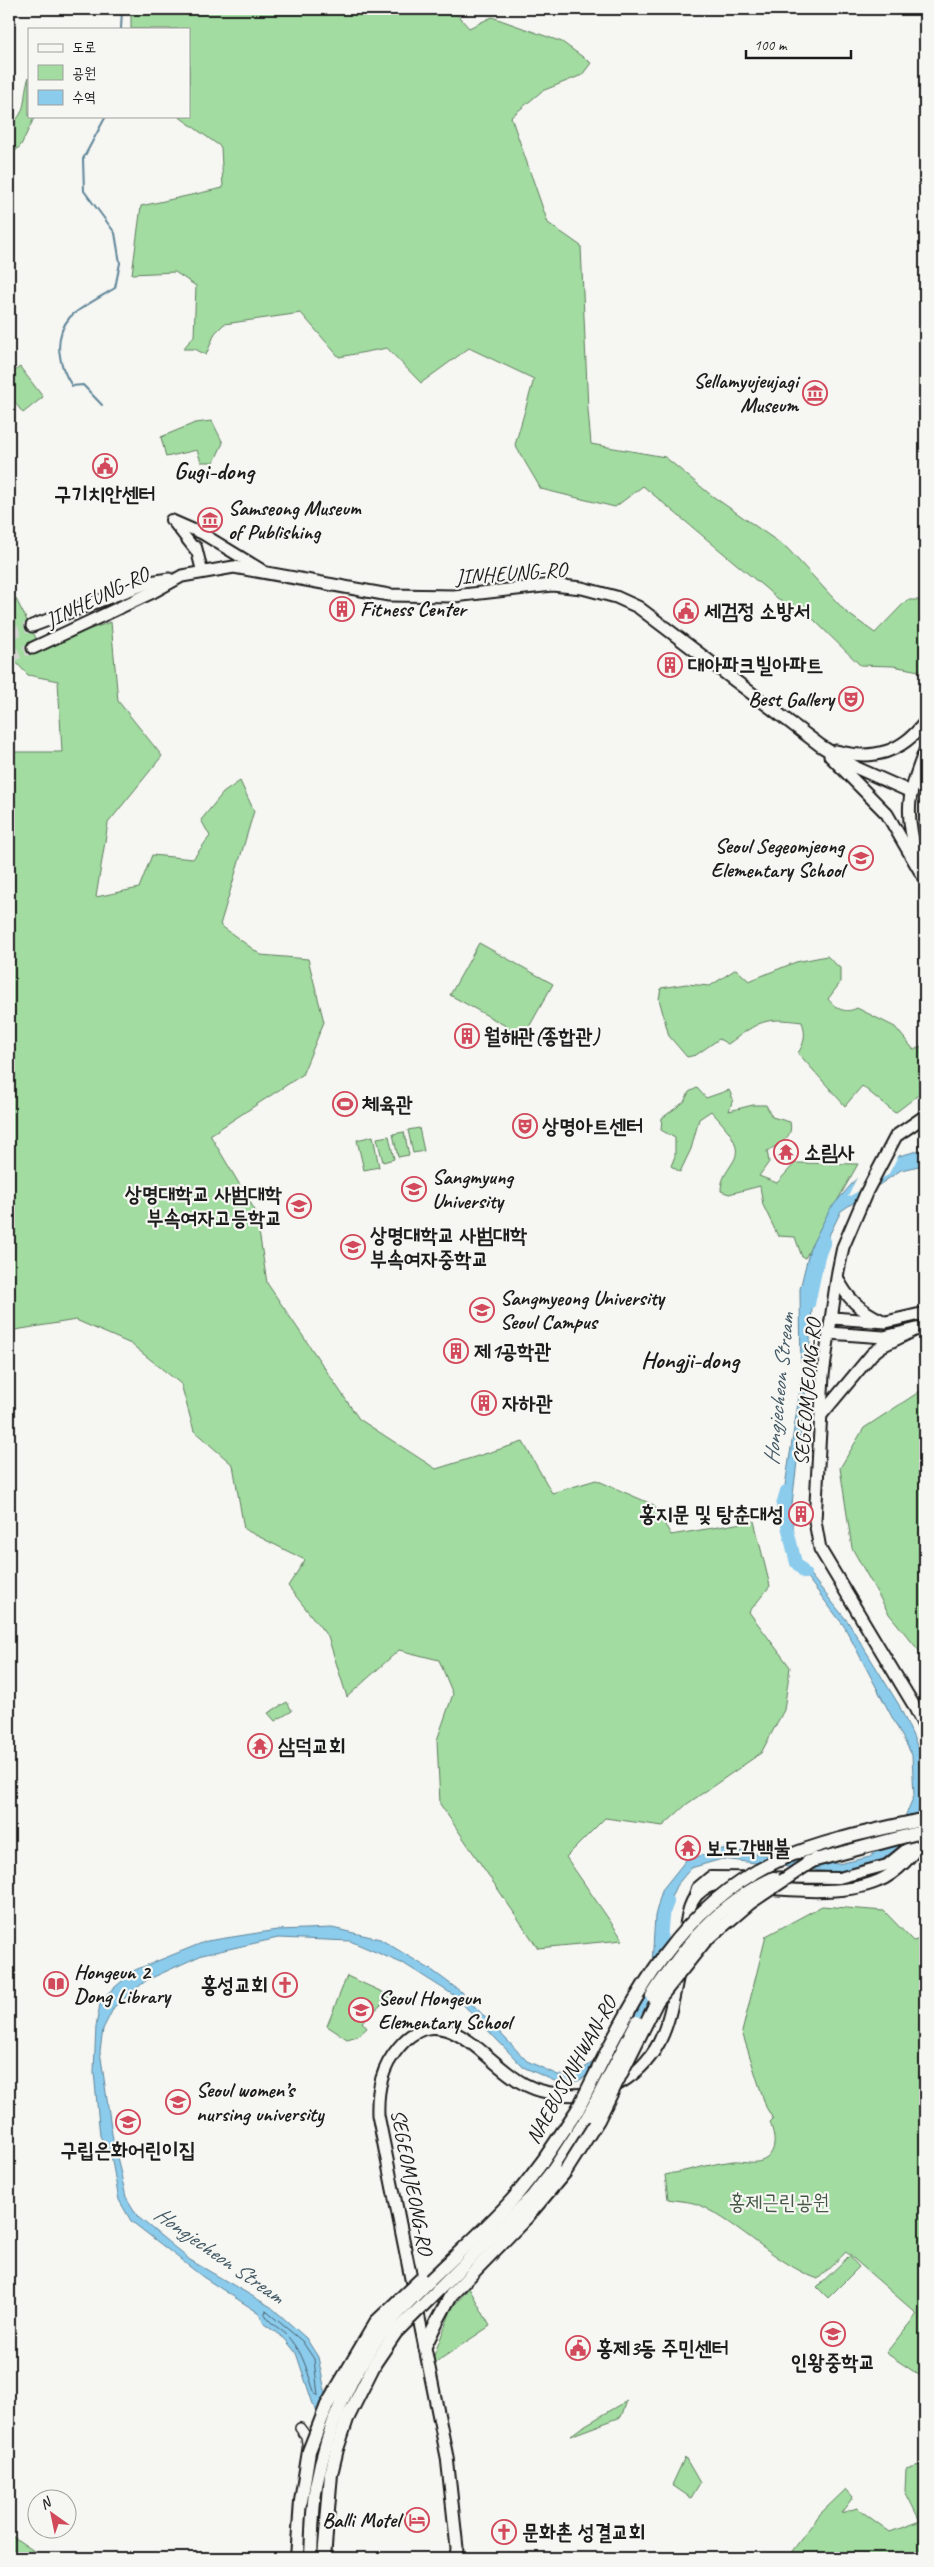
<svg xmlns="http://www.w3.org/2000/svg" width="934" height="2567" viewBox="0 0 934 2567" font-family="Caveat,'Poor Story',sans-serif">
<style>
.green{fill:#a2dca1;stroke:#5f7c5e}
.water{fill:#8bcbec;stroke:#5f8599}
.pier{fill:#f6f6f2}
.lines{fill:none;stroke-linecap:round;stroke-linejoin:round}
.shore{stroke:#48626f;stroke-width:1}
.stream{stroke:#5f8599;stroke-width:2}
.river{stroke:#8bcbec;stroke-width:12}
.primary-tunnel{stroke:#d5d5d2;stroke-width:11;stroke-dasharray:11 5.5;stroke-linecap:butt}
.tertiary-casing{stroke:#1c1c1c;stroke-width:12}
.secondary-casing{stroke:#1c1c1c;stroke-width:14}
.primary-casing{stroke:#1c1c1c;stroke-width:15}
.trunk-casing{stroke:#1c1c1c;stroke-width:16}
.tertiary{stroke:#f6f6f2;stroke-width:9}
.secondary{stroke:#f6f6f2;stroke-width:10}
.primary{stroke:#f6f6f2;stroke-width:11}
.trunk{stroke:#f6f6f2;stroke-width:12}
.trunk-bridge-casing{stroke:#1c1c1c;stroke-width:16;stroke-linecap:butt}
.trunk-bridge{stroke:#f6f6f2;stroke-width:12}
.labels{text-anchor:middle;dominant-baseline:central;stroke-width:4.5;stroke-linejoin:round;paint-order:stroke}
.poi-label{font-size:21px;font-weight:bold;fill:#1c1c1c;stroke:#f6f6f2;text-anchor:start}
.street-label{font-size:21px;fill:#1c1c1c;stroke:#f6f6f2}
.park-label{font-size:21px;fill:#445644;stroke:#f6f6f2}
.water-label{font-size:22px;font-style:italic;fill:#435965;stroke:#f6f6f2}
.quarter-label{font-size:24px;font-weight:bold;fill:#1c1c1c;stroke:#f6f6f2}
</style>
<rect width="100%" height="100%" fill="#f6f6f2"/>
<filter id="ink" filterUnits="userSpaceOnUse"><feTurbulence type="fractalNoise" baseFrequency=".02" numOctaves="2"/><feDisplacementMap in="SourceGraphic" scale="10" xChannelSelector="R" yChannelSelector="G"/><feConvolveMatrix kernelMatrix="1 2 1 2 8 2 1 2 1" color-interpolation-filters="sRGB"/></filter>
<g filter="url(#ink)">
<g class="green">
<polygon points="131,9 452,9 469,28 492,17 562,42 591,63 582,75 542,91 511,117 548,223 581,246 588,410 591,444 665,457 711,495 787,548 846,612 875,633 907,600 925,600 925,665 919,671 893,666 860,665 813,619 788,607 643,486 615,507 541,489 515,445 534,379 469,348 421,383 387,348 339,357 301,313 224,324 215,333 206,355 195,349 183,349 194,336 196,286 175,272 132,274 141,206 223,188 221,147 178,116 189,116 189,29 131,29"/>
<path d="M29 77V116H35L21 145 9 158V127C30 109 21 99 29 77Z"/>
<polygon points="20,367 43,397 23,413 9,395 9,375"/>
<polygon points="212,421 223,443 214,462 201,462 197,450 166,457 161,437 195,423"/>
<polygon points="16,599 40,646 111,622 118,701 162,756 108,823 96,897 139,888 152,855 193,859 210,836 201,820 223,793 240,781 254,811 220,925 261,955 308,959 324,1022 302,1075 210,1135 256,1212 267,1283 359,1419 436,1469 523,1442 552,1493 596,1480 654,1505 671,1535 754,1521 770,1586 749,1612 790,1667 784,1710 761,1753 687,1804 663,1826 605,1818 566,1857 623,1940 538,1948 440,1804 437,1740 453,1694 439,1660 399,1650 347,1697 328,1637 288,1586 305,1560 244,1529 233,1465 194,1431 181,1384 131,1344 76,1320 9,1331 9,750 10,752 62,752 58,681 28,675 9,655 9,628"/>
<polygon points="479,943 553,984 524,1036 450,995"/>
<path d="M827 956 840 968V983L828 999C836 1009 845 1014 857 1008L895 1027 914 1050 925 1044V1090L895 1113 862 1086 845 1106 798 1053C805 1043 806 1033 802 1022 763 1017 760 1021 728 1044L719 1039 696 1055 687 1057 669 1036 659 999 661 988 686 984 710 986 736 969 749 981 796 962Z"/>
<path d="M697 1088 706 1098 729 1090 733 1099 729 1111 753 1105H766L772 1117 790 1122C794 1138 779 1144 767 1151L769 1162 759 1176 777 1183 795 1163 858 1164 805 1258 802 1257 795 1237 778 1236 763 1205 760 1186 729 1194 721 1191C721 1179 726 1173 733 1162 745 1144 722 1124 711 1111L699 1119 691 1149 680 1172 671 1166 675 1156V1138L661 1130 662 1118 684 1102 689 1092Z"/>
<polygon points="419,1128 424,1151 413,1153 408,1130"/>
<polygon points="404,1132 409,1155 398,1157 393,1134"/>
<polygon points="373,1136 379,1167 364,1170 357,1140"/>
<polygon points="389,1136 394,1159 383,1162 377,1138"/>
<polygon points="925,1388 925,1658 889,1614 852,1548 840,1468 864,1428"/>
<polygon points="287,1702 292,1711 275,1721 268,1713"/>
<path d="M822 1906 884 1911 913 1941 925 1938V2379L886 2353 917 2314 846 2252 818 2279C775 2263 742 2225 699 2205 690 2201 678 2201 668 2199L665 2175C687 2171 710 2164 733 2161 745 2160 756 2166 767 2158 778 2148 774 2134 770 2122L773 2119 766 2107 742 2032 766 1936Z"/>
<polygon points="347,1976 391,1996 362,2022 367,2028 358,2036 347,2039 327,2026"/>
<polygon points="849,2256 859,2267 828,2298 817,2287"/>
<polygon points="469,2288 490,2326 430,2366 452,2308"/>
<polygon points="627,2401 621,2417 570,2436 582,2427"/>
<polygon points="685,2457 700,2483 691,2498 672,2485"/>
<polygon points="923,2464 925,2469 925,2558 787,2558 820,2514 846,2489 853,2497 841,2513 857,2508 890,2532 920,2521 905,2491 906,2469"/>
<polygon points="9,2534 44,2558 9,2558"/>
</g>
<polygon class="water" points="925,1149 925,1160 919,1166 901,1170 841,1211 819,1256 813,1290 809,1359 792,1504 794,1540 800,1562 848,1622 899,1705 920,1752 925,1795 905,1842 875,1865 839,1873 722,1859 691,1868 676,1886 663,1915 659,1968 636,2016 600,2068 578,2081 557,2082 523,2067 455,1996 406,1965 350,1941 278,1938 202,1955 147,1980 137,1988 114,2007 103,2029 100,2051 112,2134 126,2197 138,2217 190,2260 271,2307 306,2338 318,2357 325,2391 324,2427 327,2457 318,2496 320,2425 296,2353 285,2339 264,2324 259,2313 203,2277 131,2221 119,2200 111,2155 100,2136 94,2072 96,2026 101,1999 135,1970 207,1941 277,1930 332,1928 380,1939 433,1971 460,1991 527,2061 558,2075 574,2075 596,2060 652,1964 655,1916 662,1890 686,1860 722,1849 838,1864 870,1857 897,1835 914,1796 912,1755 844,1626 796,1563 782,1505 801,1384 800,1289 810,1248 830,1209 857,1178 899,1156"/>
<g class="pier">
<polygon points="900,1153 888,1175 848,1197 858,1175"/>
<polygon points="811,1359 809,1383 799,1382 799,1362"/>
</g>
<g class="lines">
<path class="shore" d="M266 2311 302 2341 314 2359 318 2396 315 2394C308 2375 304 2354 290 2338 282 2329 270 2325 265 2314Z"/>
<g class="stream">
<polyline points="121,29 122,9"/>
<path d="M102 405 83 385 72 386C59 366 52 338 70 317 78 309 104 295 115 288L120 263 115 233 84 191 83 159 106 116"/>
</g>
<g class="river">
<polyline points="809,1304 819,1256 825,1241"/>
<polyline points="786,1491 782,1505 796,1563 805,1573"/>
<polyline points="629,2026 659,1968 663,1915 668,1902"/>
</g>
<g class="primary-tunnel">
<polyline points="9,634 32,626"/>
<polyline points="9,657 33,648"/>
</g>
<defs>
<g id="tertiary">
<polyline points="300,2428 306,2436 308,2451"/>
<polyline points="304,2558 307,2509"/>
</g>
<g id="secondary">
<polyline points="171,520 203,534 262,570"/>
<polyline points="175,524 197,552"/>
<polyline points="196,547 202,571"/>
<polyline points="695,1895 697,1888 710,1877 839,1878 887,1865 925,1834"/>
</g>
<g id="primary">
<polyline points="32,626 150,582 169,579"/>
<polyline points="33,648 153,592 182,576 234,567 389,595 454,596 552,585 582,588 616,597 638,607 821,746 857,768 911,792"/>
<path d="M836 751C874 761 902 752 925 722"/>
<polyline points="830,756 887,814 924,878"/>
<path d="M917 856C904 810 908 795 925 751"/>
<polyline points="925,1116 896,1136 867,1191 843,1247 838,1271 823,1375 815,1521 820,1549 913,1704 925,1728"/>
<path d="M838 1279C847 1299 861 1311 881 1320"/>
<polyline points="833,1318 886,1322 925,1313"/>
<polyline points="829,1333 884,1337 925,1327"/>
<polyline points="822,1414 872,1354 882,1346 917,1329"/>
<path d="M685 1934C687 1911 691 1888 718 1884 761 1887 838 1899 878 1881 898 1873 913 1854 925 1837"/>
<path d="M611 2088C662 2062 668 2026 678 1974"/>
<path d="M456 2558 457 2548 447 2457 378 2115C377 2089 382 2067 399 2047 443 1994 485 2063 524 2084 544 2095 569 2096 591 2094"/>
</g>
<g id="trunk">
<polyline points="543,2161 578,2109"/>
<polyline points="554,2169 589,2115"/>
<polyline points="425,2346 437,2321"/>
<polyline points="297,2558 301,2501"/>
</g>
</defs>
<use href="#tertiary" class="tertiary-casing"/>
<use href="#secondary" class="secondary-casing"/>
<use href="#primary" class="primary-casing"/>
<use href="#trunk" class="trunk-casing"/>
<use href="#tertiary" class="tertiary"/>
<use href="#secondary" class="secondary"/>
<use href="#primary" class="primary"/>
<use href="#trunk" class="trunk"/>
<defs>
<g id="trunk-bridge">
<polyline points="808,1862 925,1831"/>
<path d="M652 1996C684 1947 719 1903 774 1878"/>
<path d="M578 2109C628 2010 671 1909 779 1860 824 1840 877 1830 925 1819"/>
<polyline points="589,2115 637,2022"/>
<polyline points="437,2321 451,2295 527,2217 565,2172 598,2120 657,2001 704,1942 751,1902 815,1859"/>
<polyline points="301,2501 309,2451 327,2405 376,2322 421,2279"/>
<path d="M311 2558C312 2535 312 2510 316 2486 327 2428 352 2367 391 2321 428 2278 474 2242 512 2200 523 2188 533 2174 543 2161"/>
<polyline points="324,2558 331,2474 337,2449 347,2419 375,2363 396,2332 532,2197 554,2169"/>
</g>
</defs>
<use href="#trunk-bridge" class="trunk-bridge-casing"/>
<use href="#trunk-bridge" class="trunk-bridge"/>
</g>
</g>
<defs>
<symbol id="museum-ring" viewBox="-11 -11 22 22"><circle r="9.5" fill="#f6f6f2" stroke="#d1495b" stroke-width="1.5"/><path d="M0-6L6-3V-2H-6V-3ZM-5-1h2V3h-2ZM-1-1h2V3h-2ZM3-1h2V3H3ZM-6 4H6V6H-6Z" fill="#d1495b"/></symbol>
<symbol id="civic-ring" viewBox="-11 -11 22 22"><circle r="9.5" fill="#f6f6f2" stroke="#d1495b" stroke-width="1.5"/><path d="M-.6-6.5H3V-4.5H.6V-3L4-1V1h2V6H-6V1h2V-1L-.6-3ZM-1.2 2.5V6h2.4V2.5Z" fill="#d1495b"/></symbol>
<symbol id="building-ring" viewBox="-11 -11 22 22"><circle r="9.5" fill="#f6f6f2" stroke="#d1495b" stroke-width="1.5"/><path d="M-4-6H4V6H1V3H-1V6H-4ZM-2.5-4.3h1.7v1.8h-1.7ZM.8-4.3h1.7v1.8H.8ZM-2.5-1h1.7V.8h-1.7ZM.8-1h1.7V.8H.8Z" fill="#d1495b"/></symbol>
<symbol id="theatre-ring" viewBox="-11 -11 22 22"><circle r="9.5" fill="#f6f6f2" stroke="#d1495b" stroke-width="1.5"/><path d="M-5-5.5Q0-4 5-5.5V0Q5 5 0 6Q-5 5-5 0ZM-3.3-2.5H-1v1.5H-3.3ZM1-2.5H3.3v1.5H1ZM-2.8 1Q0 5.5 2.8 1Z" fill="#d1495b"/></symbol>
<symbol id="school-ring" viewBox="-11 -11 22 22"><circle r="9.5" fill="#f6f6f2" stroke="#d1495b" stroke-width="1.5"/><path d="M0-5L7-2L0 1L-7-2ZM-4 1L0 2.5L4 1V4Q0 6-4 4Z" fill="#d1495b"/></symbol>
<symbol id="stadium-ring" viewBox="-11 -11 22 22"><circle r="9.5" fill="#f6f6f2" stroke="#d1495b" stroke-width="1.5"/><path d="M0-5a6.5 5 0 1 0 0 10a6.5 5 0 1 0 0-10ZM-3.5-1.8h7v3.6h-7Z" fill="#d1495b"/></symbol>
<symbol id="temple-ring" viewBox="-11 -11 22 22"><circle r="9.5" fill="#f6f6f2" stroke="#d1495b" stroke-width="1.5"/><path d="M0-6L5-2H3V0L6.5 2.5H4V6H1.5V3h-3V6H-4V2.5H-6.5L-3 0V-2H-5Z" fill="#d1495b"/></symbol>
<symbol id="university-ring" viewBox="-11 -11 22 22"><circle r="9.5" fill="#f6f6f2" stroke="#d1495b" stroke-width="1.5"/><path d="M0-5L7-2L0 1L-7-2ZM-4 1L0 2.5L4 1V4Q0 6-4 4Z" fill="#d1495b"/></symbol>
<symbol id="library-ring" viewBox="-11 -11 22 22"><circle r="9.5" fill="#f6f6f2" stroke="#d1495b" stroke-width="1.5"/><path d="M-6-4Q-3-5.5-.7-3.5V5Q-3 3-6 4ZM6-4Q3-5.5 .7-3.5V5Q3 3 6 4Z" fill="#d1495b"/></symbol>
<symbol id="church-ring" viewBox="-11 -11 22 22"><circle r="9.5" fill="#f6f6f2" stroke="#d1495b" stroke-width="1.5"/><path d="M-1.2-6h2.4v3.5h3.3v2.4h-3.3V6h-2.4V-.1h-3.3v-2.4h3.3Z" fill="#d1495b"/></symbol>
<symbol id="hotel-ring" viewBox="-11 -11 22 22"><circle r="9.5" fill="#f6f6f2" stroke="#d1495b" stroke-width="1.5"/><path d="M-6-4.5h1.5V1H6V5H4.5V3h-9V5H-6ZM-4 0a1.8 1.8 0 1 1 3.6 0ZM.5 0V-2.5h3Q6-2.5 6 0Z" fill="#d1495b"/></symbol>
</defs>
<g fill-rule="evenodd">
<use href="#museum-ring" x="801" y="379" width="28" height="28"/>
<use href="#civic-ring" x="91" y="452" width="28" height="28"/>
<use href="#museum-ring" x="196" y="506" width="28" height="28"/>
<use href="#building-ring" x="328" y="595" width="28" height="28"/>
<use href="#civic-ring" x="672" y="597" width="28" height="28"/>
<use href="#building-ring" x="656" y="651" width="28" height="28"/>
<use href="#theatre-ring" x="837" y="685" width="28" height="28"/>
<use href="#school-ring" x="847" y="844" width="28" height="28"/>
<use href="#building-ring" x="453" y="1022" width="28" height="28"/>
<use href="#stadium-ring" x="331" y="1090" width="28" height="28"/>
<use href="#theatre-ring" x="511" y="1112" width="28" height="28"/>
<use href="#temple-ring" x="772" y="1138" width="28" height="28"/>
<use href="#university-ring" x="400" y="1175" width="28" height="28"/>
<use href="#school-ring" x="285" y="1192" width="28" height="28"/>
<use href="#school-ring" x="339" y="1233" width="28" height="28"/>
<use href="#university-ring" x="468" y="1296" width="28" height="28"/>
<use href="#building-ring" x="442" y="1337" width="28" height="28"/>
<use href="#building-ring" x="470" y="1389" width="28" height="28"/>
<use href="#building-ring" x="787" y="1500" width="28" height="28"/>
<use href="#temple-ring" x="246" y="1732" width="28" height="28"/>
<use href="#temple-ring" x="674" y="1834" width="28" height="28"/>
<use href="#library-ring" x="42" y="1970" width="28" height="28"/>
<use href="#church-ring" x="271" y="1971" width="28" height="28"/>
<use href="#school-ring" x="347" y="1996" width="28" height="28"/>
<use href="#university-ring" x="164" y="2088" width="28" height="28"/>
<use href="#school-ring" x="114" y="2108" width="28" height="28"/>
<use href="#school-ring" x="819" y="2320" width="28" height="28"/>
<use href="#civic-ring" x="564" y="2334" width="28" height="28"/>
<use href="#hotel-ring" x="403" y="2506" width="28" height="28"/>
<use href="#church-ring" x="490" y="2518" width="28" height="28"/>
</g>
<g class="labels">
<g class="poi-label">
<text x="798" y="381" text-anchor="end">Sellamyujeujagi<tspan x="798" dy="24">Museum</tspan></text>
<text x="105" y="494" text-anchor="middle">구기치안센터</text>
<text x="228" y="508">Samseong Museum<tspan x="228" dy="24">of Publishing</tspan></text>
<text x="360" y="609">Fitness Center</text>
<text x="704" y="611">세검정 소방서</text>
<text x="688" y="665">대아파크빌아파트</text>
<text x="834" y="699" text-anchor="end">Best Gallery</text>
<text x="844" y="846" text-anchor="end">Seoul Segeomjeong<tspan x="844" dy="24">Elementary School</tspan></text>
<text x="484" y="1036">월해관(종합관)</text>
<text x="362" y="1104">체육관</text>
<text x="542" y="1126">상명아트센터</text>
<text x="804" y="1152">소림사</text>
<text x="432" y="1177">Sangmyung<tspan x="432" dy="24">University</tspan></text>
<text x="282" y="1194" text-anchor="end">상명대학교 사범대학<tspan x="282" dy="24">부속여자고등학교</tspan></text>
<text x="370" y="1235">상명대학교 사범대학<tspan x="370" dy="24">부속여자중학교</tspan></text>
<text x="500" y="1298">Sangmyeong University<tspan x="500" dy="24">Seoul Campus</tspan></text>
<text x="474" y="1351">제1공학관</text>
<text x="502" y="1403">자하관</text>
<text x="784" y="1514" text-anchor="end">홍지문 및 탕춘대성</text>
<text x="278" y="1746">삼덕교회</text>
<text x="706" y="1848">보도각백불</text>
<text x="74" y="1972">Hongeun 2<tspan x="74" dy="24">Dong Library</tspan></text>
<text x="268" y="1985" text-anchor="end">홍성교회</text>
<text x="378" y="1998">Seoul Hongeun<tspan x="378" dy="24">Elementary School</tspan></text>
<text x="196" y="2090">Seoul women’s<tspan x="196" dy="24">nursing university</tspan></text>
<text x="128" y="2150" text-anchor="middle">구립은화어린이집</text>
<text x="596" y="2348">홍제3동 주민센터</text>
<text x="833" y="2362" text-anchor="middle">인왕중학교</text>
<text x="400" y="2520" text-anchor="end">Balli Motel</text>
<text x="522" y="2532">문화촌 성결교회</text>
</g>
<g class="street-label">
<text transform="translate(511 573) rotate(-4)">JINHEUNG-RO</text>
<text transform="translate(97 597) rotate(-26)">JINHEUNG-RO</text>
<text transform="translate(807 1392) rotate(-85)">SEGEOMJEONG-RO</text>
<text transform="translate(571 2070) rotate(-61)">NAEBUSUNHWAN-RO</text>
<text transform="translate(412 2182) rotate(79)">SEGEOMJEONG-RO</text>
</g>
<g class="park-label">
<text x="779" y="2202">홍제근린공원</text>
</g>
<g class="water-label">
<text transform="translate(779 1389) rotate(-84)">Hongjecheon Stream</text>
<text transform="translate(219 2255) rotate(35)">Hongjecheon Stream</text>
</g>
<g class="quarter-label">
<text x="214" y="471">Gugi-dong</text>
<text x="690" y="1360">Hongji-dong</text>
</g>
</g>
<rect width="934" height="2567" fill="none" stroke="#f6f6f2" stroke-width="30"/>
<rect x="15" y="15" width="904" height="2537" fill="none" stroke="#1c1c1c" stroke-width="2" filter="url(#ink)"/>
<rect x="28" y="28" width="162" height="90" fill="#f6f6f2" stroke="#9f9f9c"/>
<rect x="38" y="44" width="25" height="8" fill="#f6f6f2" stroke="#9f9f9c"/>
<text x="72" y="52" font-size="15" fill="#1c1c1c">도로</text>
<rect x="38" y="65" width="25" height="15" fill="#a2dca1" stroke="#9f9f9c"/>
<text x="72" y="78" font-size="15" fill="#1c1c1c">공원</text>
<rect x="38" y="90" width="25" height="15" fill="#8bcbec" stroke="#9f9f9c"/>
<text x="72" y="102" font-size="15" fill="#1c1c1c">수역</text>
<g transform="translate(52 2514) rotate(327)"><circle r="24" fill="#f6f6f2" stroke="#9f9f9c"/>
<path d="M0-4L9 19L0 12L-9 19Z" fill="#d1495b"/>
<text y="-8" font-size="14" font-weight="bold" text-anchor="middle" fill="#1c1c1c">N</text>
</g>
<path d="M746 50v8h105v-8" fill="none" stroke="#1c1c1c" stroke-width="2.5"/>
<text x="754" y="50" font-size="15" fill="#1c1c1c" stroke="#f6f6f2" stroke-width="4" paint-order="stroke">100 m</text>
</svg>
